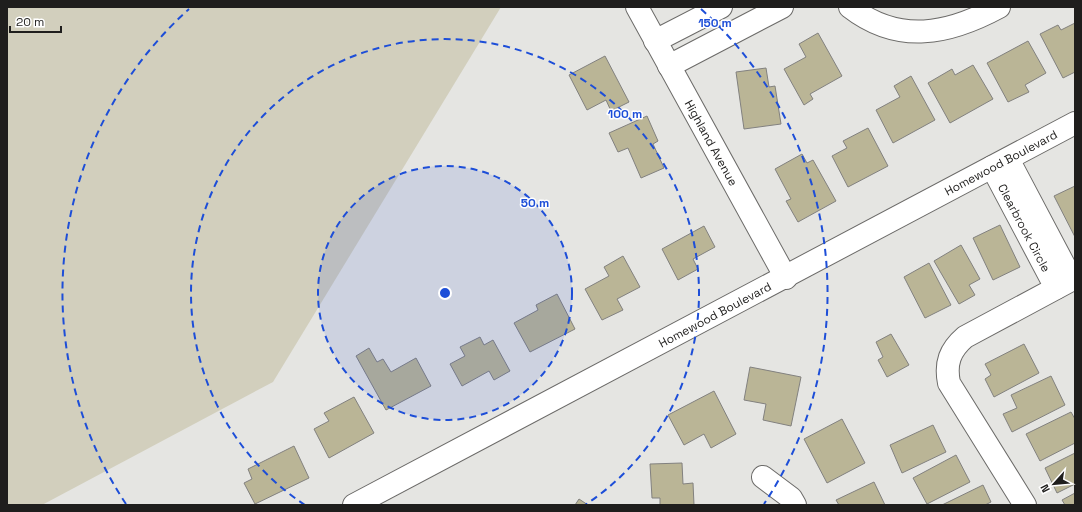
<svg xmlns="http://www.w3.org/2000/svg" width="1082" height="512" viewBox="0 0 1082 512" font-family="'Space Grotesk',sans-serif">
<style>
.green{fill:#d2cfbd}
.building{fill:#bab596;stroke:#82817f}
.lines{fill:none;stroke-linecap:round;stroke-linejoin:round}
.minor-casing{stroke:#6c6b69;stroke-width:24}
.minor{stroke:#fff;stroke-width:22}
.ring{fill:none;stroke:#1d4ed8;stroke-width:2;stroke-dasharray:7 5}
.labels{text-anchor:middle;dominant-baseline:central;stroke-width:3;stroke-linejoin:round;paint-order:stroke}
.street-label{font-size:12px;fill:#1f1e1d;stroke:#fff}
.centre{fill:#1d4ed8;stroke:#fff;stroke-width:2}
.ring-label{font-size:12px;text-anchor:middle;font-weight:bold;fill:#1d4ed8;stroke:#fff;stroke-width:3;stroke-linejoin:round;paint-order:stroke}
</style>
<rect width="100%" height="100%" fill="#e5e5e2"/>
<polygon class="green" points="7,7 501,7 273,382 42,505 7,505"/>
<g class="building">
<polygon points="1075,23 1075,72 1063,78 1040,34 1058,25 1061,30"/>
<polygon points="818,33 842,76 810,94 813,99 804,105 784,69 806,57 799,44"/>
<polygon points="1028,41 1046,73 1025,85 1029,92 1008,102 987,63"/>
<polygon points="605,56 629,102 611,111 606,100 587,110 569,75"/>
<polygon points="973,65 993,99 950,123 928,83 952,69 955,75"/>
<polygon points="766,68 769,87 775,86 781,124 744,129 736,72"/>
<polygon points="911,76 935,120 893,143 876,110 900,97 894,86"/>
<polygon points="647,116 658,141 653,144 664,168 641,178 628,148 618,152 609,133"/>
<polygon points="868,128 888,166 848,187 832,156 847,148 843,141"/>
<polygon points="802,154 807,163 813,160 836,201 798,222 786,201 791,199 775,169"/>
<polygon points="1075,186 1075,237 1054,196"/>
<polygon points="1000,225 1020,267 993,280 973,238"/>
<polygon points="704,226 715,247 693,259 698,269 678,280 662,249"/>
<polygon points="961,245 980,279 969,285 975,295 959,304 934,261"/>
<polygon points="623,256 640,287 617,299 623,310 602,320 585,289 609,276 604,267"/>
<polygon points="929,263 951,305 925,318 904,277"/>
<polygon points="557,294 575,329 530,352 514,323 538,310 536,305"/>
<polygon points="891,334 909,365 887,377 878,360 883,357 876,342"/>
<polygon points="480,337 484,345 493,340 510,371 494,380 489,371 462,386 450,364 465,356 460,347"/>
<polygon points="1024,344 1039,373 994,397 985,379 991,375 985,364"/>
<polygon points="369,348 377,362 383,359 391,372 416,358 431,386 386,410 356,356"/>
<polygon points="750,367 801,377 791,426 763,420 766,404 744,400"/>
<polygon points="1051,376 1065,405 1012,432 1003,414 1017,408 1011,395"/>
<polygon points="714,391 736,434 711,448 704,434 684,445 668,415"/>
<polygon points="354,397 374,433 329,458 314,429 329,421 324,413"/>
<polygon points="1071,412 1075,419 1075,443 1040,461 1026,434"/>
<polygon points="842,419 865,463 827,483 804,439"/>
<polygon points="933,425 946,452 902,473 890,445"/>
<polygon points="294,446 309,478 255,504 244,483 252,479 248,469"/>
<polygon points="1075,453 1075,484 1057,493 1045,468"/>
<polygon points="956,455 970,482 927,504 913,478"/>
<polygon points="682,463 683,484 693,483 694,505 660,505 660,498 652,498 650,464"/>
<polygon points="874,482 885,505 839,505 836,500"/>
<polygon points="983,485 991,502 985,505 942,505"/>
<polygon points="1075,493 1075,505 1065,505 1062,500"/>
<polygon points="579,499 588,505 575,505"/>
</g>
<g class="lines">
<defs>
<g id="minor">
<polyline points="637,7 786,278"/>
<path d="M850 7C899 45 949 34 999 7"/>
<polyline points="655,41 721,7"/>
<polyline points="669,66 782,7"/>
<polyline points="1008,159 1072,280"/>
<polyline points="992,167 1056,288"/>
<polyline points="763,477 791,498 795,505"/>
<polyline points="354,505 1075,123"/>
<path d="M1025 505 949 383C945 363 950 350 965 337L1075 278"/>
</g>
</defs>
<use href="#minor" class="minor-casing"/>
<use href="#minor" class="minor"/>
</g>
<circle cx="445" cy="293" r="127" fill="#1d4ed8" fill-opacity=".12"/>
<g class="ring">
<circle cx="445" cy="293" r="127"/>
<path d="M305 505A254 254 0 1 1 585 505"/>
<path d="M126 504A382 382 0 0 1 189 9M701 9A382 382 0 0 1 764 504"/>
</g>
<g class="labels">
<g class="street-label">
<text transform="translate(711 143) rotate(61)">Highland Avenue</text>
<text transform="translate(1001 163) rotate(-28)">Homewood Boulevard</text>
<text transform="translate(1024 228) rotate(62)">Clearbrook Circle</text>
<text transform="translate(715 315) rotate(-28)">Homewood Boulevard</text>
</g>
</g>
<circle cx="445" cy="293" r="6" class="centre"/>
<g class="ring-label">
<text x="715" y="27">150 m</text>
<text x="625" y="118">100 m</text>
<text x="535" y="207">50 m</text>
</g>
<rect width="1082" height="512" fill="none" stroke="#1f1e1d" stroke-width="16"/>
<g transform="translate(1054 484) rotate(243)" stroke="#ffffff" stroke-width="3" paint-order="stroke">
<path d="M0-3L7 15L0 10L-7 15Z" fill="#1f1e1d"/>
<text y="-6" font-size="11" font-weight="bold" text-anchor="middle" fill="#1f1e1d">N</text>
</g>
<path d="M10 26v6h51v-6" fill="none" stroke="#1f1e1d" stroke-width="2"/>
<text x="16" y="26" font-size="12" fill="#1f1e1d" stroke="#ffffff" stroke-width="3" paint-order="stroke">20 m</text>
</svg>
